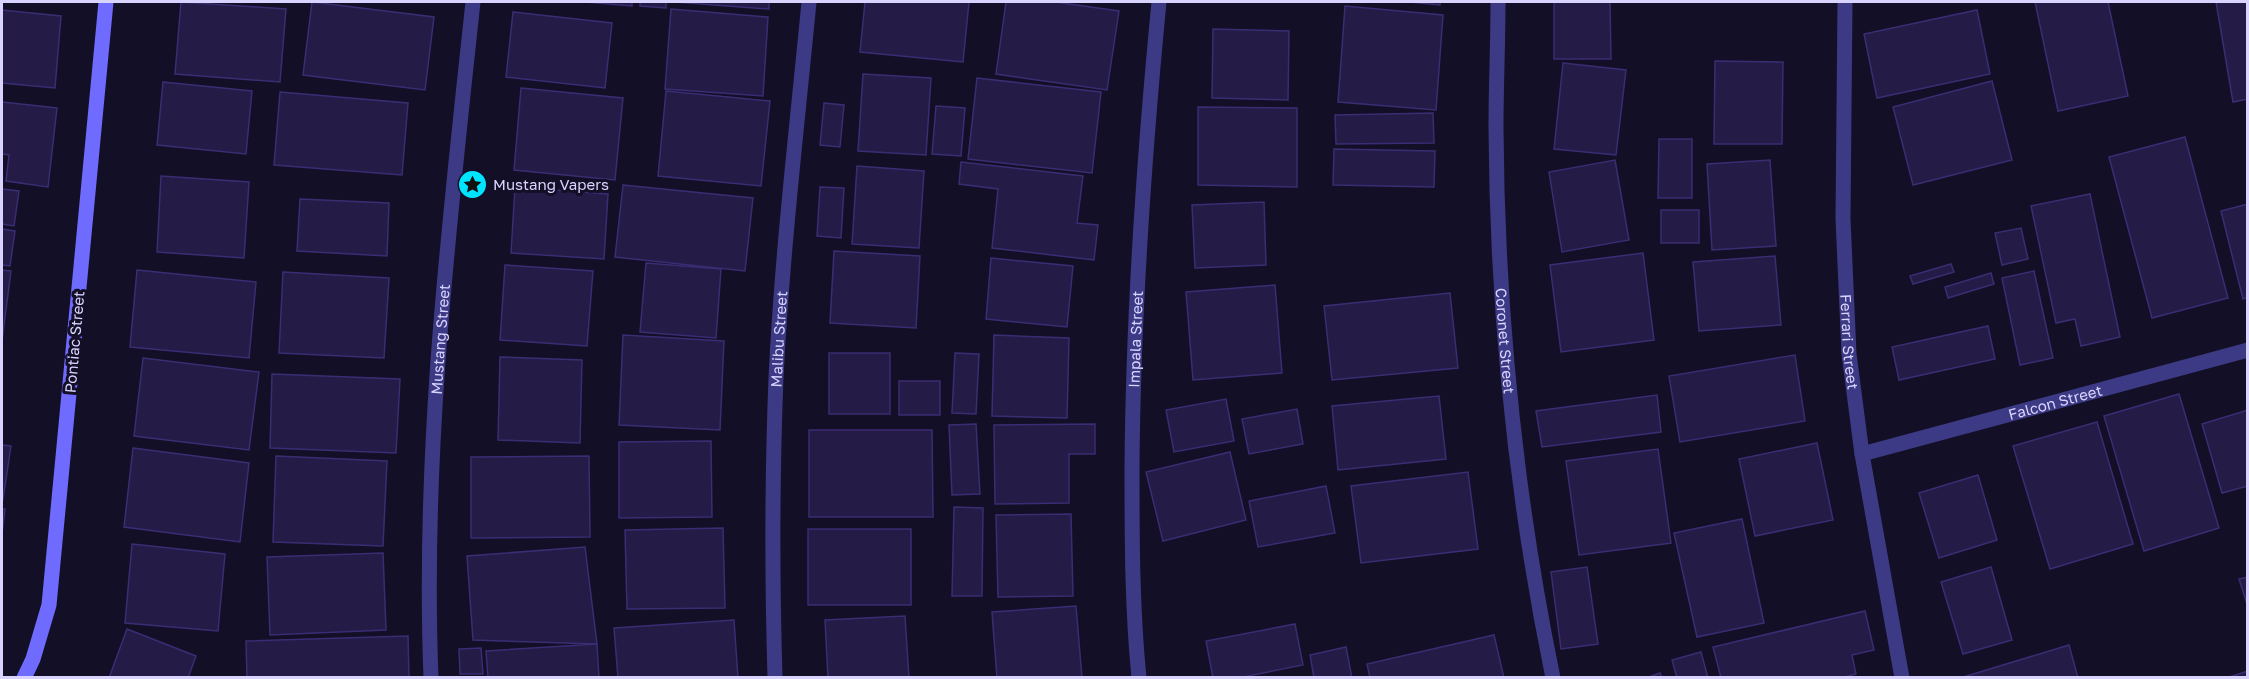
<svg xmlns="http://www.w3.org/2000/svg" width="2249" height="679" viewBox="0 0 2249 679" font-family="'Golos Text',sans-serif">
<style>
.building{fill:#241b47;stroke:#3b2d73;stroke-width:1.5}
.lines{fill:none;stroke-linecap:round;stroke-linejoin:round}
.street{stroke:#3d3a85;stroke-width:15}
.secondary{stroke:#6f6bff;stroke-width:15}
.labels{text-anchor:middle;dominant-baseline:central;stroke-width:6;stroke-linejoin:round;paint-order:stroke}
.poi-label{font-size:15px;fill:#d9d4ff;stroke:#130f26;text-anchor:start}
.street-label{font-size:15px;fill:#d9d4ff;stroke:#130f26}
</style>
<rect width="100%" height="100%" fill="#130f26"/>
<g class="building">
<polygon points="181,2 286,9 280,82 175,74"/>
<polygon points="312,2 434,17 425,90 303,75"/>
<polygon points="585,2 632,2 632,6"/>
<polygon points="640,2 666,2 666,8 640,6"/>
<polygon points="674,2 769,2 769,9"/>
<polygon points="865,2 969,2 963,62 860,52"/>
<polygon points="1006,2 1055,2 1119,11 1107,90 996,74"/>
<polygon points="1409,2 1440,2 1440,5"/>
<polygon points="1554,2 1610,2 1611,59 1554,59"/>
<polygon points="2035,2 2108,2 2128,96 2058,111"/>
<polygon points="2216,2 2248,2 2248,99 2233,102"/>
<polygon points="1345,6 1443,15 1436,110 1338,102"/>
<polygon points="671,9 768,17 763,96 665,89"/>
<polygon points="2,10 61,16 55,88 2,83"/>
<polygon points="1977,10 1990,74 1877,98 1864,34"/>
<polygon points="513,12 612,23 605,88 506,77"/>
<polygon points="1213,29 1289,31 1288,100 1212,98"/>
<polygon points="1715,61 1783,62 1782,144 1714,144"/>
<polygon points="1563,63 1626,70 1616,155 1554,149"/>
<polygon points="863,74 931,78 926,155 858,151"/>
<polygon points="977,78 1101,92 1092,173 968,159"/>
<polygon points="1992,81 2012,160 1913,185 1893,107"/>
<polygon points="163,82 252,91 246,154 157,145"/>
<polygon points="521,88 623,98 615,180 514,170"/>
<polygon points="666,91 770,101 761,186 658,176"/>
<polygon points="280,92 408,103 402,175 274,165"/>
<polygon points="2,102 57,108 48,187 6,181 9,155 2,154"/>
<polygon points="824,103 844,105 840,147 820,145"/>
<polygon points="936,106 965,108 961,156 932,154"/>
<polygon points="1198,107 1297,108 1297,187 1198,185"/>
<polygon points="1433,113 1434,143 1336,144 1335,115"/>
<polygon points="2185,137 2228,298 2152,318 2109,157"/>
<polygon points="1659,139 1692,139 1692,198 1658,198"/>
<polygon points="1334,149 1435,151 1434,187 1333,185"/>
<polygon points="1615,160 1629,240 1562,252 1549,172"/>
<polygon points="1770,160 1776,246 1712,250 1707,164"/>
<polygon points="961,162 1083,176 1077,223 1098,225 1094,260 992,248 998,189 959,184"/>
<polygon points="857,166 924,171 919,248 852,244"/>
<polygon points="161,176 249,182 244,258 157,252"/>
<polygon points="623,185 753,198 745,271 615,257"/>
<polygon points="515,187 608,194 604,259 511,253"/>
<polygon points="820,187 844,188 841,238 817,236"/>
<polygon points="2,189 19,191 14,226 2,224"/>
<polygon points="2090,194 2120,337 2081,346 2075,319 2056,323 2031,206"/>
<polygon points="300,199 389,203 387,256 297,251"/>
<polygon points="1264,202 1266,265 1195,268 1192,205"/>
<polygon points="2248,204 2248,297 2243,299 2221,211"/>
<rect x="1661" y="210" width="38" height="33"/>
<polygon points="2021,228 2028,259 2002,265 1995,233"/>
<polygon points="2,229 15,231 10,266 2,265"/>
<polygon points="834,251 920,256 916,328 830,323"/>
<polygon points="1643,253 1654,340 1561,352 1550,265"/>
<polygon points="1775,256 1781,325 1699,331 1693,262"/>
<polygon points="991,258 1073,266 1067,327 986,319"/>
<polygon points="646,263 721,269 716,338 640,332"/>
<polygon points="1951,264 1954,272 1913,284 1910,276"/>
<polygon points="505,265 593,271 587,346 500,340"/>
<polygon points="2,270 11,271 2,341"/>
<polygon points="137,270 256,282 249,358 130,347"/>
<polygon points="2034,271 2053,358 2020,365 2002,278"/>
<polygon points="283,272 389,278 384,358 279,353"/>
<polygon points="1991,273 1994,284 1948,298 1945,287"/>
<polygon points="1275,285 1282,373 1193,380 1186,292"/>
<polygon points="1450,293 1458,368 1332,380 1324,306"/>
<polygon points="1988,326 1995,359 1899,380 1892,347"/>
<polygon points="623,335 724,341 720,430 619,425"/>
<polygon points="994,335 1069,338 1067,418 992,416"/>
<rect x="829" y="353" width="61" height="61"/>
<polygon points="955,353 979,354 976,414 952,413"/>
<polygon points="1795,355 1805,421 1680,442 1669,376"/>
<polygon points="500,357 582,360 580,443 498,440"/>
<polygon points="143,358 259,372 249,450 134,436"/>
<polygon points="272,374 400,379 396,453 270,448"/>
<rect x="899" y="381" width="41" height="34"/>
<polygon points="2179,394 2219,528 2144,551 2104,416"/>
<polygon points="1657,395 1661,432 1542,447 1536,411"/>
<polygon points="1439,396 1446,459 1338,470 1332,406"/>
<polygon points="1226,399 1234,441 1174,452 1166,410"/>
<polygon points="1297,409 1303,444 1249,454 1242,419"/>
<polygon points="2248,410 2248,486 2222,493 2202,424"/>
<polygon points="2097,422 2133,544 2050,569 2013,446"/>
<polygon points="976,424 980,494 952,495 949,425"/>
<polygon points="1095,424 1095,454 1069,454 1069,503 995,504 994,425"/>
<polygon points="809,430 932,430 933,517 809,517"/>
<polygon points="711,441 712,517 619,518 619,442"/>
<polygon points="1817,443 1833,520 1755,536 1739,459"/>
<polygon points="2,445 11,446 3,499 2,498"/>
<polygon points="133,448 249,463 240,542 124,527"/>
<polygon points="1658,449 1671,543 1579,555 1566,461"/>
<polygon points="1230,452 1246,520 1163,541 1146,472"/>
<polygon points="276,456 387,461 383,546 273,542"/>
<polygon points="589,456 590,537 471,538 471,457"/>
<polygon points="1468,472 1478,549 1361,563 1351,486"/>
<polygon points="1978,475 1997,540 1939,558 1919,493"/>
<polygon points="1326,486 1335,533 1258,547 1249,501"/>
<polygon points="954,507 983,508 982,596 952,596"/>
<polygon points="2,509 5,509 2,534"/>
<polygon points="1071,514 1073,596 998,597 996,515"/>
<polygon points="1742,519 1764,623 1697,637 1674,533"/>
<polygon points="723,528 725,608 627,609 625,530"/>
<rect x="808" y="529" width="103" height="76"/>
<polygon points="132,544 225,554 218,631 125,623"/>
<polygon points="585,547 597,644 473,640 467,556"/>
<polygon points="383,553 386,630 270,635 267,557"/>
<polygon points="1587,567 1598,644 1561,649 1551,572"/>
<polygon points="1991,567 2012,640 1963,654 1941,582"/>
<polygon points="2248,577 2248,607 2239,579"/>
<polygon points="1076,606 1082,678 997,678 992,612"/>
<polygon points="1865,611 1874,650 1852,655 1856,674 1841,678 1721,678 1713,647"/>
<polygon points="905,616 909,678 828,678 825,620"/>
<polygon points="734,620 738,678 618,678 614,628"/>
<polygon points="1295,624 1303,665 1238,678 1213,678 1206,641"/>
<polygon points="127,629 196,656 188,678 109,678"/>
<polygon points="1494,635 1504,678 1370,678 1367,664"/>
<polygon points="408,636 409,678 247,678 246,641"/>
<polygon points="597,644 599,678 488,678 486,651"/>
<polygon points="2069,645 2078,678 1960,678"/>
<polygon points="1346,647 1352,678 1314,678 1310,655"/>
<polygon points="481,648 483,674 460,674 459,649"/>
<polygon points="1701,652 1708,678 1677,678 1672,660"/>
<polygon points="2248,671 2248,678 2226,678"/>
<polygon points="1660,673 1662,678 1646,678"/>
</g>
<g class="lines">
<g class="street">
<path id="s1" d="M1498 2C1498 44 1496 86 1496 128 1497 312 1516 498 1553 678"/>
<path id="s2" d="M1845 2 1843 219 1849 354 1862 454 1902 678"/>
<path id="s3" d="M1862 454 2248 350"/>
<path id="s4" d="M431 678C422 451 449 226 473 2"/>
<path id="s5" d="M775 678C772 577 772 478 776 378 782 252 797 127 809 2"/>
<path id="s6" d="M1139 678C1132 608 1132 538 1132 469 1133 312 1144 157 1159 2"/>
</g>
<polyline class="secondary" points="24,678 33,659 49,605 106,2"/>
</g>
<defs>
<symbol id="sight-disc" viewBox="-11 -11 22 22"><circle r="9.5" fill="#00e5ff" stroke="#130f26"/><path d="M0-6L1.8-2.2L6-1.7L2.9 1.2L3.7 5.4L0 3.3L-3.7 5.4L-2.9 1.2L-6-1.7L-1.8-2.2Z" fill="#111"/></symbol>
</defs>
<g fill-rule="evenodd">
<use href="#sight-disc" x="456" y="168" width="33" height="33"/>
</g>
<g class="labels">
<g class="poi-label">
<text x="493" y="184">Mustang Vapers</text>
</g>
<g class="street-label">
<text stroke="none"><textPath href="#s4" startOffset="339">Mustang Street</textPath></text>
<text stroke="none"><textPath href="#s5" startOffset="339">Malibu Street</textPath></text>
<text stroke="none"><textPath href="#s6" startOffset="339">Impala Street</textPath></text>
<text stroke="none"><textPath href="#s1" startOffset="339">Coronet Street</textPath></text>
<text stroke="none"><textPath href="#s2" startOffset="340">Ferrari Street</textPath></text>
<text transform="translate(74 342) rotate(-85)">Pontiac Street</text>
<text stroke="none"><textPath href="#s3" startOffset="200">Falcon Street</textPath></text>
</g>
</g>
<rect width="2249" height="679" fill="none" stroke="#d9d4ff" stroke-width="6"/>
</svg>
